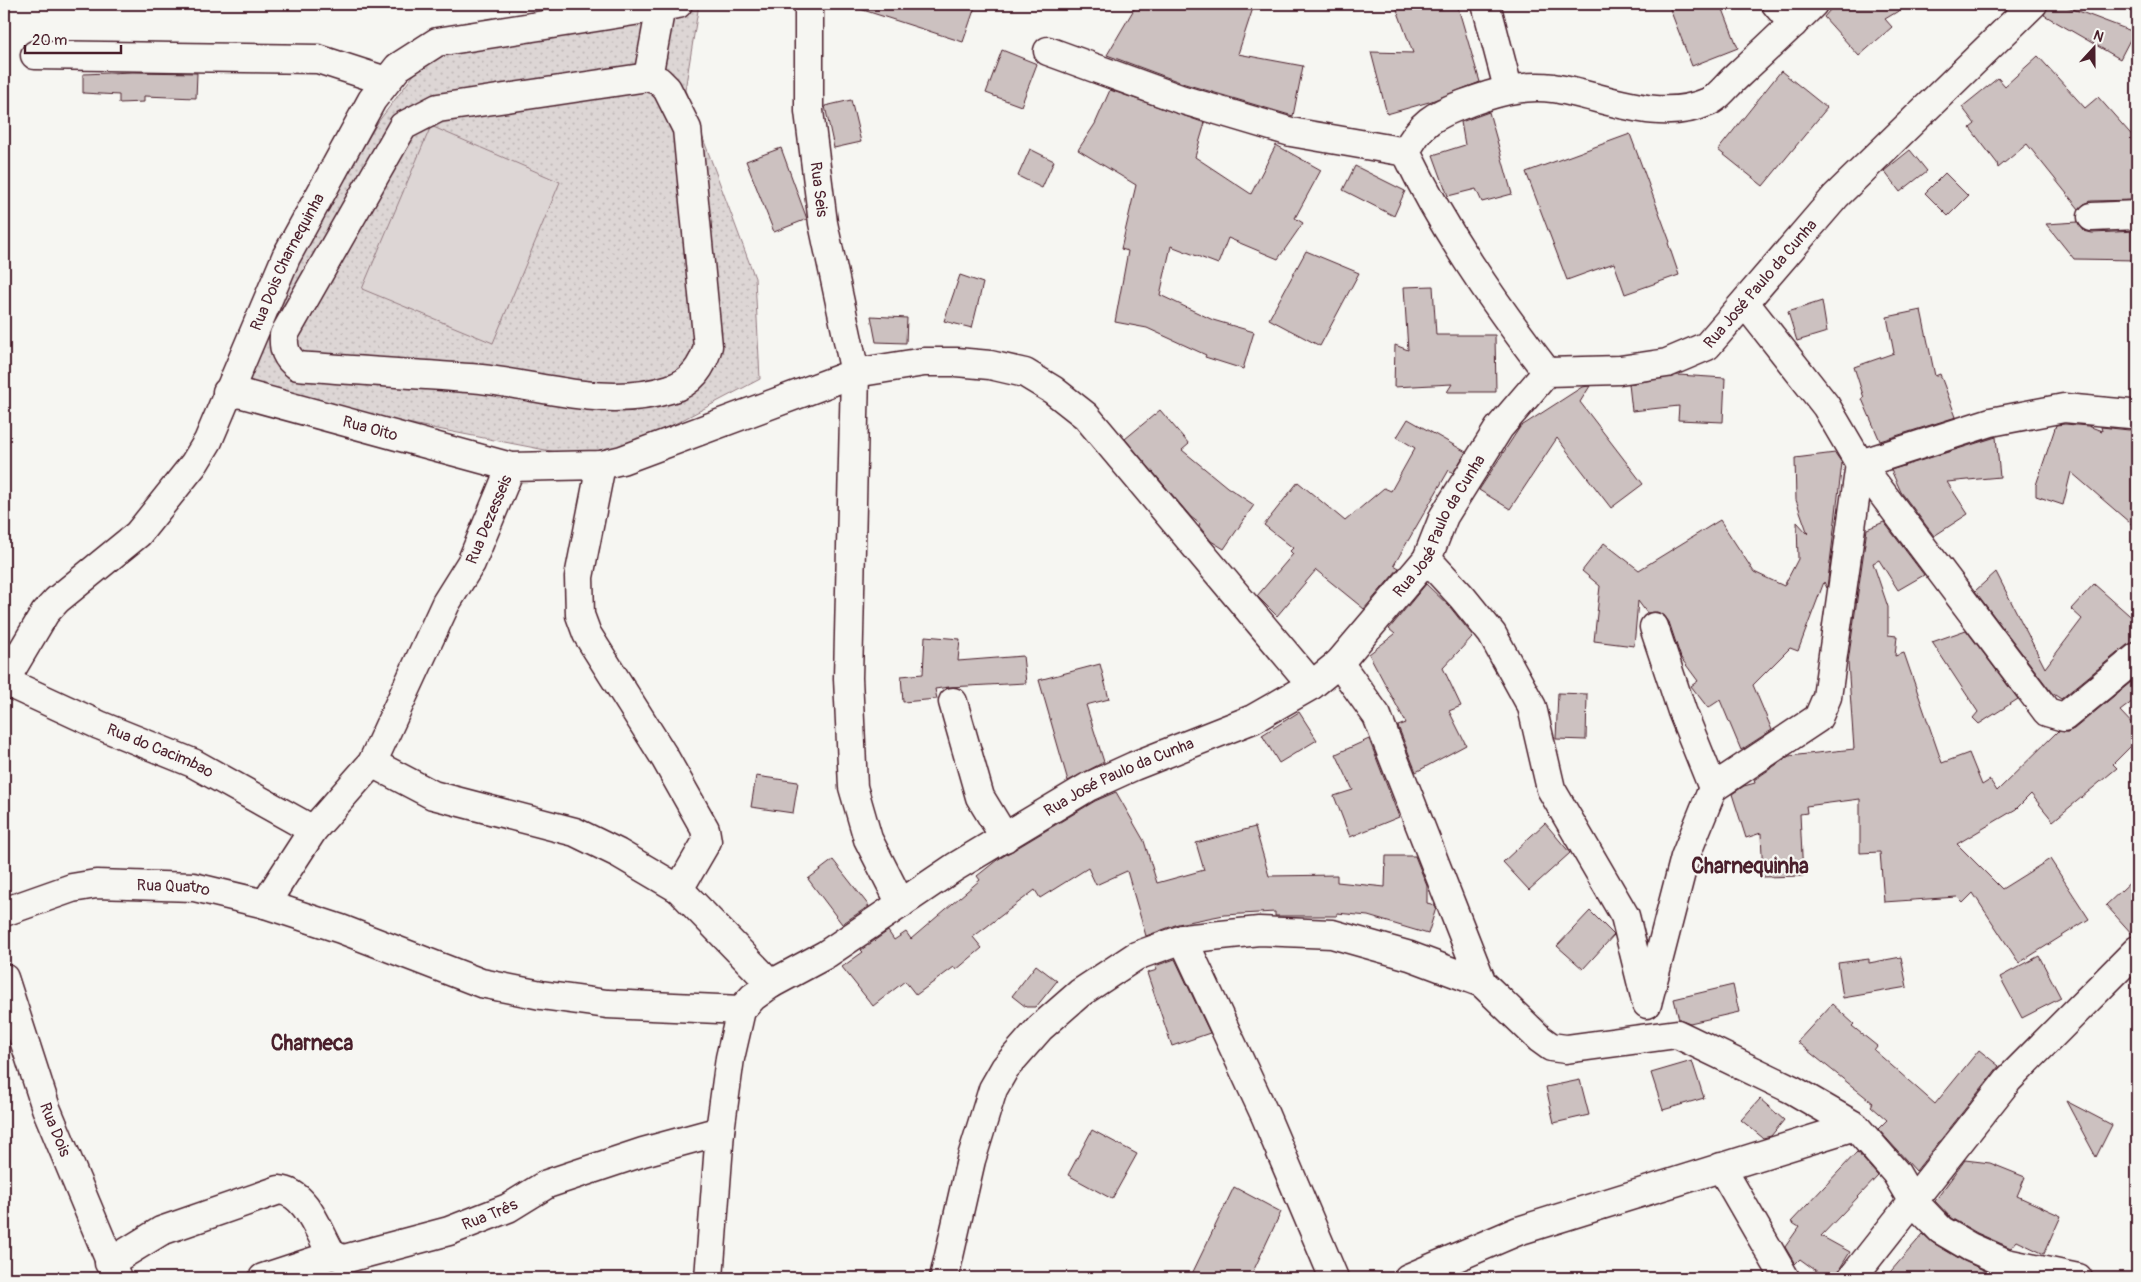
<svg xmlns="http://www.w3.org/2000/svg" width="2141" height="1282" viewBox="0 0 2141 1282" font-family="Pangolin,sans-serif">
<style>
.park{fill:url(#park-dots);stroke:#947a80}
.garden{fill:#ddd6d5;stroke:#947a80}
.building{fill:#ccc1c0;stroke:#4a1f2b}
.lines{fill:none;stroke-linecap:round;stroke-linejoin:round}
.minor-casing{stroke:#4a1f2b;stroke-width:31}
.minor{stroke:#f6f6f2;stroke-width:28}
.labels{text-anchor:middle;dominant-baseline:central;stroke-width:4.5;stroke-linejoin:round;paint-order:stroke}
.street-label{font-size:16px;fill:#4a1f2b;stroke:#f6f6f2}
.district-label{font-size:21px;font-weight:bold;fill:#4a1f2b;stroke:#f6f6f2}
</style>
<defs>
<pattern id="park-dots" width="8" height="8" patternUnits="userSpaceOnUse" patternTransform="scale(1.25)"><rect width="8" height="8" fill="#ddd6d5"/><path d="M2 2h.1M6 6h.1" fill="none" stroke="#bfb7b7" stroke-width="1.8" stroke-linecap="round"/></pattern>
</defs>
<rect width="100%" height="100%" fill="#f6f6f2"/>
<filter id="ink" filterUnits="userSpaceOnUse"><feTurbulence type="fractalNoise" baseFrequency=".02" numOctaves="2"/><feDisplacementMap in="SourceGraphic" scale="10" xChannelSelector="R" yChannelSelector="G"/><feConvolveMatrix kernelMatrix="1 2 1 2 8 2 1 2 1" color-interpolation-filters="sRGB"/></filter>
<g filter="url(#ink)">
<polygon class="park" points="699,4 685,90 755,278 760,379 610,458 566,454 237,390 285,280 378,122 437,44"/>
<polygon class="garden" points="431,126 560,182 493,343 362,289"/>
<g class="building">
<polygon points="861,4 976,4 963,42 860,9"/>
<polygon points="1137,4 1238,4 1253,8 1238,54 1303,66 1293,116 1185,84 1107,55"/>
<polygon points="1395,4 1457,4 1480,82 1429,102 1387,114 1371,52 1413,53"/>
<polygon points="1668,4 1721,4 1738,48 1692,66"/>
<polygon points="1835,4 1910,4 1885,19 1892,27 1859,56 1824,17"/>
<polygon points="2048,4 2060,4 2134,32 2120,59 2044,15"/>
<polygon points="1002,50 1037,64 1021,106 986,93"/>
<polygon points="2038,56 2085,108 2098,97 2137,141 2137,200 2091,201 2084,204 2079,209 2027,144 1998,168 1997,163 1970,128 1975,124 1962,107 1998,78 2005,86"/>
<polygon points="1781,71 1827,108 1763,186 1718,150"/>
<polygon points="133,72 197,73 196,98 144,96 144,102 119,103 119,95 83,93 83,74"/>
<polygon points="1110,90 1205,123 1195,157 1251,194 1276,145 1321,170 1295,218 1303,223 1278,259 1228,238 1218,264 1171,246 1160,295 1213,320 1254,332 1243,369 1205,357 1206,355 1147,328 1115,322 1128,251 1121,249 1136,185 1078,150 1095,124"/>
<polygon points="851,100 861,142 834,148 825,106"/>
<polygon points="1489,112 1512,194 1482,202 1476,189 1448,196 1433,155 1465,145 1461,122"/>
<polygon points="1630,134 1670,242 1668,243 1679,275 1625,294 1614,263 1567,280 1526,172"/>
<polygon points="781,148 807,219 774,232 746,161"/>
<polygon points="1030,149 1054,161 1042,188 1018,176"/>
<polygon points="1910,150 1927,171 1900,192 1884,171"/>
<polygon points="1355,166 1405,191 1394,216 1343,190"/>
<polygon points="1945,173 1968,196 1948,216 1925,193"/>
<polygon points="2078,222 2084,231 2092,233 2137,231 2137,260 2074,259 2046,224"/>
<polygon points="1306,251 1359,273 1320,346 1269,319"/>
<polygon points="960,275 983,283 972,328 944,321"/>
<polygon points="1433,286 1436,335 1495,335 1496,392 1447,392 1452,384 1394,387 1395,345 1408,350 1404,287"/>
<polygon points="1822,301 1827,332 1797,341 1788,312"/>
<polygon points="1921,310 1935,376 1940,374 1956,417 1880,441 1862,399 1864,398 1854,367 1894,353 1887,317"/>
<polygon points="871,316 907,318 906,343 876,342"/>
<polygon points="1678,375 1725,378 1723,422 1678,420 1679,406 1632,411 1629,384"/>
<polygon points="1590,386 1580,402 1643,484 1611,508 1557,438 1510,509 1479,490 1520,427 1582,387"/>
<polygon points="1160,410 1189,444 1182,450 1227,487 1254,505 1224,549 1211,541 1199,526 1200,524 1191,517 1125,439"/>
<polygon points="1408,419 1466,452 1453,473 1449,470 1394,565 1399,568 1364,609 1316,570 1277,616 1257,596 1293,554 1290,551 1293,548 1264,525 1298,482 1345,521 1384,488 1391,491 1415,448 1397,437"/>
<polygon points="2065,424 2088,426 2102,431 2101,427 2129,430 2137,428 2137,529 2071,472 2063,505 2036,496 2036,485 2056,425"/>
<polygon points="1996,437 2000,477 1947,482 1968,514 1934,536 1901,492 1891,470"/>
<polygon points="1835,453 1842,463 1827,588 1824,582 1798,651 1790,648 1753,685 1772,730 1741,750 1720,700 1708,708 1691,686 1698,681 1681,658 1669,622 1664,615 1657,612 1647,613 1638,601 1634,646 1594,641 1600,586 1582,571 1604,543 1639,570 1720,520 1754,572 1784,586 1798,559 1797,522 1808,534 1796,500 1795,458"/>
<polygon points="1884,522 1924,575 1898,590 1879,560 1873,563 1888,607 1888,635 1897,636 1895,656 1904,653 1942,763 1969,753 1982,785 1990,780 1997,791 2058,731 2067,732 2074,729 2137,677 2137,698 2120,711 2137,729 2137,740 2113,764 2117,768 2053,821 2031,794 2016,809 1957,844 2002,889 2050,859 2089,919 2019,963 1973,893 1963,903 1957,897 1884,902 1880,852 1860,853 1860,799 1806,806 1807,813 1800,814 1803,876 1763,877 1761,833 1746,838 1732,794 1744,786 1755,783 1754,780 1789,756 1854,749 1848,662 1867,529"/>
<polygon points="1996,572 2045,668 2082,619 2071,609 2094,584 2137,622 2137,642 2127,645 2061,699 2052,693 1975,591"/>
<polygon points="1426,584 1450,607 1473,636 1443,668 1461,706 1449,711 1466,745 1416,772 1398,726 1406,723 1369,654 1395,634 1389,629"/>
<polygon points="1966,630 2018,699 1979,724 1973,718 1978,712 1932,642"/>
<polygon points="925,636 960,639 958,661 1023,656 1026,683 949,687 935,689 937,699 903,702 901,676 923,674"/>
<polygon points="1100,664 1109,699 1086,705 1104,762 1068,781 1039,680"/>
<polygon points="1558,693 1587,694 1586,740 1556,739"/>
<polygon points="1299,712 1317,740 1279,763 1262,735"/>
<polygon points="1369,739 1399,817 1350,837 1334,796 1353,790 1336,754"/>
<polygon points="756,776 798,782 793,813 751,807"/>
<polygon points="1116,792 1144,841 1157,883 1204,870 1196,843 1255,827 1269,876 1337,875 1337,882 1385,887 1386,856 1415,856 1427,886 1427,903 1435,905 1436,908 1428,934 1368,916 1337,913 1337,916 1275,916 1275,912 1224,915 1178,924 1146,936 1127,871 1096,885 1088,868 1040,898 1035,890 973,937 982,948 956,970 954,967 916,995 905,981 873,1006 842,967 863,952 861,950 888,931 894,940 906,932 911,939 980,880 977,876 997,860 1095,801"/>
<polygon points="1545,823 1570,853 1529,890 1503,862"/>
<polygon points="833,860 869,906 842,924 808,879"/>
<polygon points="2137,876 2137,935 2133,935 2106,905"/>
<polygon points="1590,911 1614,935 1583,969 1557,946"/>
<polygon points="2039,956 2061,998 2022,1018 2000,977"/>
<polygon points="1901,957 1907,987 1843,998 1838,963 1869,959 1869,963"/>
<polygon points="1175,959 1210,1033 1172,1046 1147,973 1157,970 1155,966"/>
<polygon points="1036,965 1057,981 1036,1007 1026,1007 1012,996"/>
<polygon points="1733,985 1739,1012 1690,1023 1679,1019 1674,999"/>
<polygon points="1832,1004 1854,1024 1852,1026 1877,1046 1874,1050 1935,1104 1979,1050 1999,1066 1916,1171 1878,1129 1887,1120 1871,1106 1873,1103 1797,1042"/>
<polygon points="1692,1061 1704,1098 1663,1110 1651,1073"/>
<polygon points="1580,1080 1589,1115 1554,1123 1546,1087"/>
<polygon points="1760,1099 1784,1120 1771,1136 1763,1138 1741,1120"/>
<polygon points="2066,1101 2112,1125 2096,1157"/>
<polygon points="1092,1130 1137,1154 1112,1199 1068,1175"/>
<polygon points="1857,1152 1878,1176 1821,1236 1850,1252 1834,1278 1826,1278 1800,1259 1795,1264 1785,1247 1799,1227 1791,1222"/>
<polygon points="1965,1160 1990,1163 2025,1177 2017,1196 2061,1216 2044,1254 2017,1241 2011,1248 1977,1233 1951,1218 1935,1201"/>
<polygon points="1234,1187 1281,1212 1250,1278 1190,1278"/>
<polygon points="1923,1234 1933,1243 1962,1260 1994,1275 1992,1278 1885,1278"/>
</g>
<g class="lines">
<defs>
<g id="minor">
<path id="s1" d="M809 4V111L823 223 855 373 848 678 853 787 868 839 901 904"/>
<polyline points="1486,4 1508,88"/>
<polyline points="1776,4 1793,24"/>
<polyline points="1048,51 1180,99 1291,132 1406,152"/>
<polyline points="35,55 318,59 386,81"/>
<path d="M648 77 659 81 667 89 687 129 708 346C703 367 691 383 670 389 607 409 544 386 481 379 420 374 359 371 298 366 286 358 283 349 284 335L403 126 438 108Z"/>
<polyline points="648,77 661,6"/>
<polyline points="2092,217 2137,215"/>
<polyline points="1745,303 1826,406 1860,464 2047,712 2064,717 2137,657"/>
<path d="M1547 372C1494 303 1444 231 1406 152 1420 123 1434 115 1464 104 1494 93 1520 84 1553 88 1604 96 1657 124 1708 102 1718 98 1728 84 1736 77 1762 53 1788 29 1813 4"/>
<path id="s2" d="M227 392 243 394 511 467 601 465 622 460 855 373 924 362H956L990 365 1025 373 1053 390 1086 416 1312 685"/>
<polyline points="601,465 579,577 580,615 587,634 665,758 705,829 707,841 679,889"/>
<polyline points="1427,559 1462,597 1492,634 1532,707 1551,789 1625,916 1646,1001"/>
<polyline points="1654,627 1682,711 1713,788"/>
<polyline points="1339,663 1377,716 1482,983 1540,1039 1551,1047 1566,1049 1677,1034 1793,1090 1855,1126 1896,1173 1912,1200 1941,1230 1970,1247 2006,1263 2078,1278"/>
<path id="s3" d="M4 681 99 725 193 763 313 830"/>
<path id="s4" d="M4 682 45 613 57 600 138 534 194 464 208 441 286 257 372 100 398 67 437 42 678 4"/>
<polyline points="953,702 980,797 1005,838"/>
<polyline points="372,763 433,795 575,832 618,853 679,889 771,984"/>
<path id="s5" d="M265 904 313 830 372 763 446 603 471 563 511 467"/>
<path id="s6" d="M4 912 72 888 96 884 194 887 265 904 341 929 481 983 541 995 607 1004 741 1010"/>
<polyline points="1183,939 1265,1115 1334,1278"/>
<path id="s7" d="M4 978 46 1108 117 1278"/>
<polyline points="1647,1004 1685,857 1713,788 1818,718 1827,697 1860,464 1991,422 2064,408 2130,414"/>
<polyline points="1721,1167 1785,1278"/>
<path id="s8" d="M109 1263 161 1231 279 1190C306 1192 318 1230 330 1251L335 1256 344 1259 449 1231 508 1208 547 1184 643 1152 720 1131"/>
<polyline points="263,1278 333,1255"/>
<path id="s9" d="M709 1278 720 1131 730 1058 741 1010 753 997 771 984 825 955 955 867 1088 787 1134 766 1253 719 1312 685 1339 663 1427 559 1444 516 1499 428 1547 372 1620 370 1667 363 1707 346 1836 196 2033 4"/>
<polyline points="944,1278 971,1160 993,1089 1005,1068 1040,1028 1080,993 1136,956 1183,939 1259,931 1332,934 1410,956 1482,983"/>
<polyline points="1408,1278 1518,1231 1855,1126"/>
<polyline points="1852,1278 2008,1080 2137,950"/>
</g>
</defs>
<use href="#minor" class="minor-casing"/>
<use href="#minor" class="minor"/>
</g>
</g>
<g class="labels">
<g class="street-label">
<text stroke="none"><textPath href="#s1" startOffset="186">Rua Seis</textPath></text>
<text stroke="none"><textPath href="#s4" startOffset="515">Rua Dois Charnequinha</textPath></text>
<text stroke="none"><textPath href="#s9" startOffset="1571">Rua José Paulo da Cunha</textPath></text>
<text stroke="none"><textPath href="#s2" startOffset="148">Rua Oito</textPath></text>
<text stroke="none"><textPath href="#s5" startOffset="448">Rua Dezesseis</textPath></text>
<text stroke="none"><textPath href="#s9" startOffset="1136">Rua José Paulo da Cunha</textPath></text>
<text stroke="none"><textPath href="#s3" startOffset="171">Rua do Cacimbao</textPath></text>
<text stroke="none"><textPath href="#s9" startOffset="716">Rua José Paulo da Cunha</textPath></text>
<text stroke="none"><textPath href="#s6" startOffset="174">Rua Quatro</textPath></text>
<text stroke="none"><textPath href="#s7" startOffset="160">Rua Dois</textPath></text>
<text stroke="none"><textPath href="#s8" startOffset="438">Rua Três</textPath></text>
</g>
<g class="district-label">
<text x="1750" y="866">Charnequinha</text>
<text x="312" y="1043">Charneca</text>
</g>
</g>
<rect width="2141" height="1282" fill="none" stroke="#f6f6f2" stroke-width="20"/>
<rect x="10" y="10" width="2121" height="1262" fill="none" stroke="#4a1f2b" stroke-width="2" filter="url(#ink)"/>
<g transform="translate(2094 48) rotate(21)" stroke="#f6f6f2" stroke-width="4" paint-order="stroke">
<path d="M0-4L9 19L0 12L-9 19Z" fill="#4a1f2b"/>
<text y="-8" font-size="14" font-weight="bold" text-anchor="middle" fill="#4a1f2b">N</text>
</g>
<path d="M25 45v8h96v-8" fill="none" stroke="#4a1f2b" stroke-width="2.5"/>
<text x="32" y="45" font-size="15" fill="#4a1f2b" stroke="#f6f6f2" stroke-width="4" paint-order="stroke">20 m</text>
</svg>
